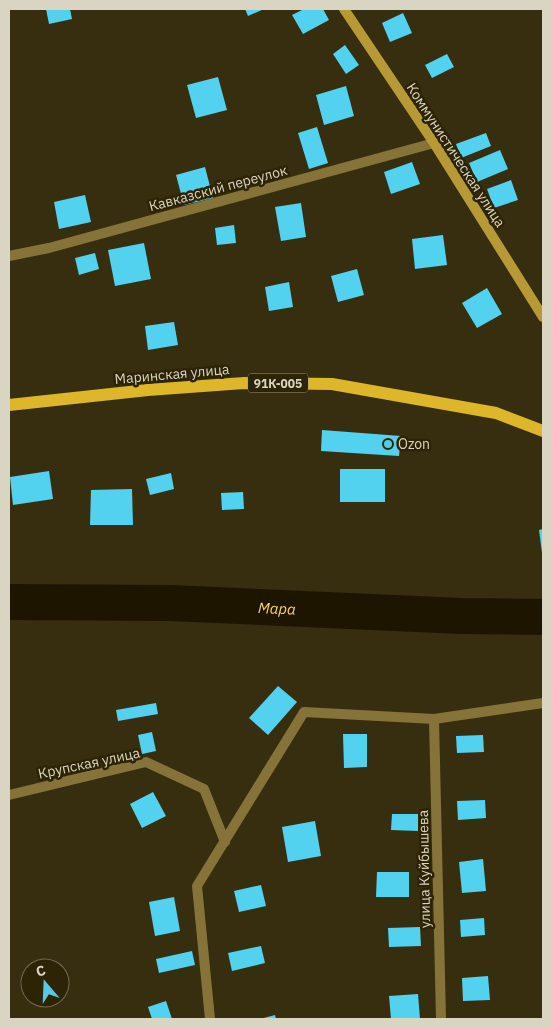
<svg xmlns="http://www.w3.org/2000/svg" width="552" height="1028" viewBox="0 0 552 1028" font-family="'IBM Plex Sans',sans-serif">
<style>
.lines{fill:none;stroke-linecap:round;stroke-linejoin:round}
.river{stroke:#1e1500;stroke-width:36}
.building{fill:#52d2ef}
.street{stroke:#86733a;stroke-width:10}
.secondary{stroke:#b79935;stroke-width:10}
.primary{stroke:#ddb629;stroke-width:12}
.poi-dot{fill:#58c9e3;stroke:#2d2405;stroke-width:2}
.labels{text-anchor:middle;dominant-baseline:central;stroke-width:5;stroke-linejoin:round;paint-order:stroke}
.shield{fill:#2d2405;stroke:#a69f8a;stroke-width:1}
.shield-label{font-size:12px;font-weight:bold;fill:#dad4c3}
.street-label{font-size:14px;fill:#dad4c3;stroke:#2d2405}
.poi-label{font-size:14px;fill:#dad4c3;stroke:#2d2405;text-anchor:start}
.water-label{font-size:15px;font-style:italic;fill:#fcd557;stroke:#2d2405}
</style>
<rect width="100%" height="100%" fill="#372e10"/>
<g class="lines">
<path class="river" id="s1" d="M9 602 170 603 461 616 543 617"/>
</g>
<g class="building">
<polygon points="46,9 70,9 72,19 49,24"/>
<polygon points="245,9 264,9 248,16"/>
<polygon points="304,9 323,9 329,20 303,34 292,15"/>
<polygon points="403,13 412,33 390,42 382,23"/>
<polygon points="345,45 359,65 346,74 333,54"/>
<polygon points="447,54 454,67 432,78 425,65"/>
<polygon points="218,77 227,110 196,118 187,85"/>
<polygon points="346,86 354,116 324,125 316,95"/>
<polygon points="317,127 328,163 309,169 298,133"/>
<polygon points="486,133 491,146 461,158 456,144"/>
<polygon points="500,150 508,169 477,182 469,163"/>
<polygon points="412,162 420,184 391,194 384,172"/>
<polygon points="205,167 213,198 184,205 176,175"/>
<polygon points="511,180 518,200 494,208 487,189"/>
<polygon points="85,195 91,222 59,229 54,202"/>
<polygon points="301,203 306,237 281,241 275,207"/>
<polygon points="234,225 236,243 217,245 215,228"/>
<polygon points="443,235 447,265 415,269 412,239"/>
<polygon points="144,243 151,279 115,286 108,250"/>
<polygon points="95,253 99,269 79,275 75,258"/>
<polygon points="357,269 364,295 338,302 331,276"/>
<polygon points="289,282 293,307 269,311 265,287"/>
<polygon points="487,288 502,314 477,328 462,303"/>
<polygon points="174,322 178,345 148,350 145,326"/>
<polygon points="322,430 401,436 399,456 321,451"/>
<rect x="340" y="469" width="45" height="33"/>
<polygon points="49,471 53,499 13,505 10,477"/>
<polygon points="171,473 174,489 150,495 146,479"/>
<polygon points="132,489 133,525 90,525 91,490"/>
<polygon points="243,492 244,509 222,510 221,493"/>
<polygon points="543,529 543,552 542,553 539,530"/>
<polygon points="278,686 297,702 268,735 249,718"/>
<polygon points="156,703 158,714 118,721 116,710"/>
<polygon points="152,732 156,751 142,754 138,735"/>
<polygon points="343,734 367,734 367,767 344,768"/>
<polygon points="483,735 484,752 457,753 456,736"/>
<polygon points="153,792 166,816 142,828 130,804"/>
<polygon points="485,800 486,818 458,820 457,801"/>
<polygon points="392,814 418,814 418,831 391,830"/>
<polygon points="315,821 321,856 288,862 282,827"/>
<polygon points="483,859 486,891 462,893 459,862"/>
<polygon points="377,872 409,872 409,897 376,897"/>
<polygon points="261,885 266,906 239,912 234,891"/>
<polygon points="174,897 180,931 155,936 149,902"/>
<polygon points="484,918 485,935 461,937 460,920"/>
<polygon points="420,927 421,946 389,947 388,928"/>
<polygon points="261,946 265,963 232,971 228,953"/>
<polygon points="192,951 195,965 159,973 156,959"/>
<polygon points="488,976 490,1000 463,1001 462,978"/>
<polygon points="418,994 420,1019 391,1019 389,996"/>
<polygon points="166,1001 172,1019 152,1019 148,1007"/>
<polygon points="275,1015 276,1019 260,1019"/>
</g>
<g class="lines">
<g class="street">
<polyline points="9,256 49,248 434,143"/>
<polyline points="434,719 441,1019"/>
<polyline points="9,795 146,762 204,789 225,842"/>
<polyline points="210,1019 197,886 304,712 434,719 543,703"/>
</g>
<polyline class="secondary" points="344,9 434,143 543,317"/>
<polyline class="primary" points="9,405 148,390 244,383 332,384 496,413 543,431"/>
</g>
<circle class="poi-dot" cx="388" cy="444" r="5"/>
<g class="labels">
<rect class="shield" x="248" y="373.5" width="60" height="19" rx="4"/>
<g class="shield-label">
<text x="278" y="383">91К-005</text>
</g>
<g class="street-label">
<text transform="translate(456 155) rotate(57)">Коммунистическая улица</text>
<text transform="translate(218 188) rotate(-15)">Кавказский переулок</text>
<text transform="translate(172 374) rotate(-5)">Маринская улица</text>
<text transform="translate(89 763) rotate(-12)">Крупская улица</text>
<text transform="translate(424 869) rotate(-91)">улица Куйбышева</text>
</g>
<g class="poi-label">
<text x="398" y="444">Ozon</text>
</g>
<g class="water-label">
<text stroke="none"><textPath href="#s1" startOffset="268">Мара</textPath></text>
</g>
</g>
<rect width="552" height="1028" fill="none" stroke="#dad4c3" stroke-width="20"/>
<g transform="translate(45 983) rotate(341)"><circle r="24" fill="#2d2405" stroke="#726a51"/>
<path d="M0-4L9 19L0 12L-9 19Z" fill="#58c9e3"/>
<text y="-8" font-size="14" font-weight="bold" text-anchor="middle" fill="#dad4c3">С</text>
</g>
</svg>
